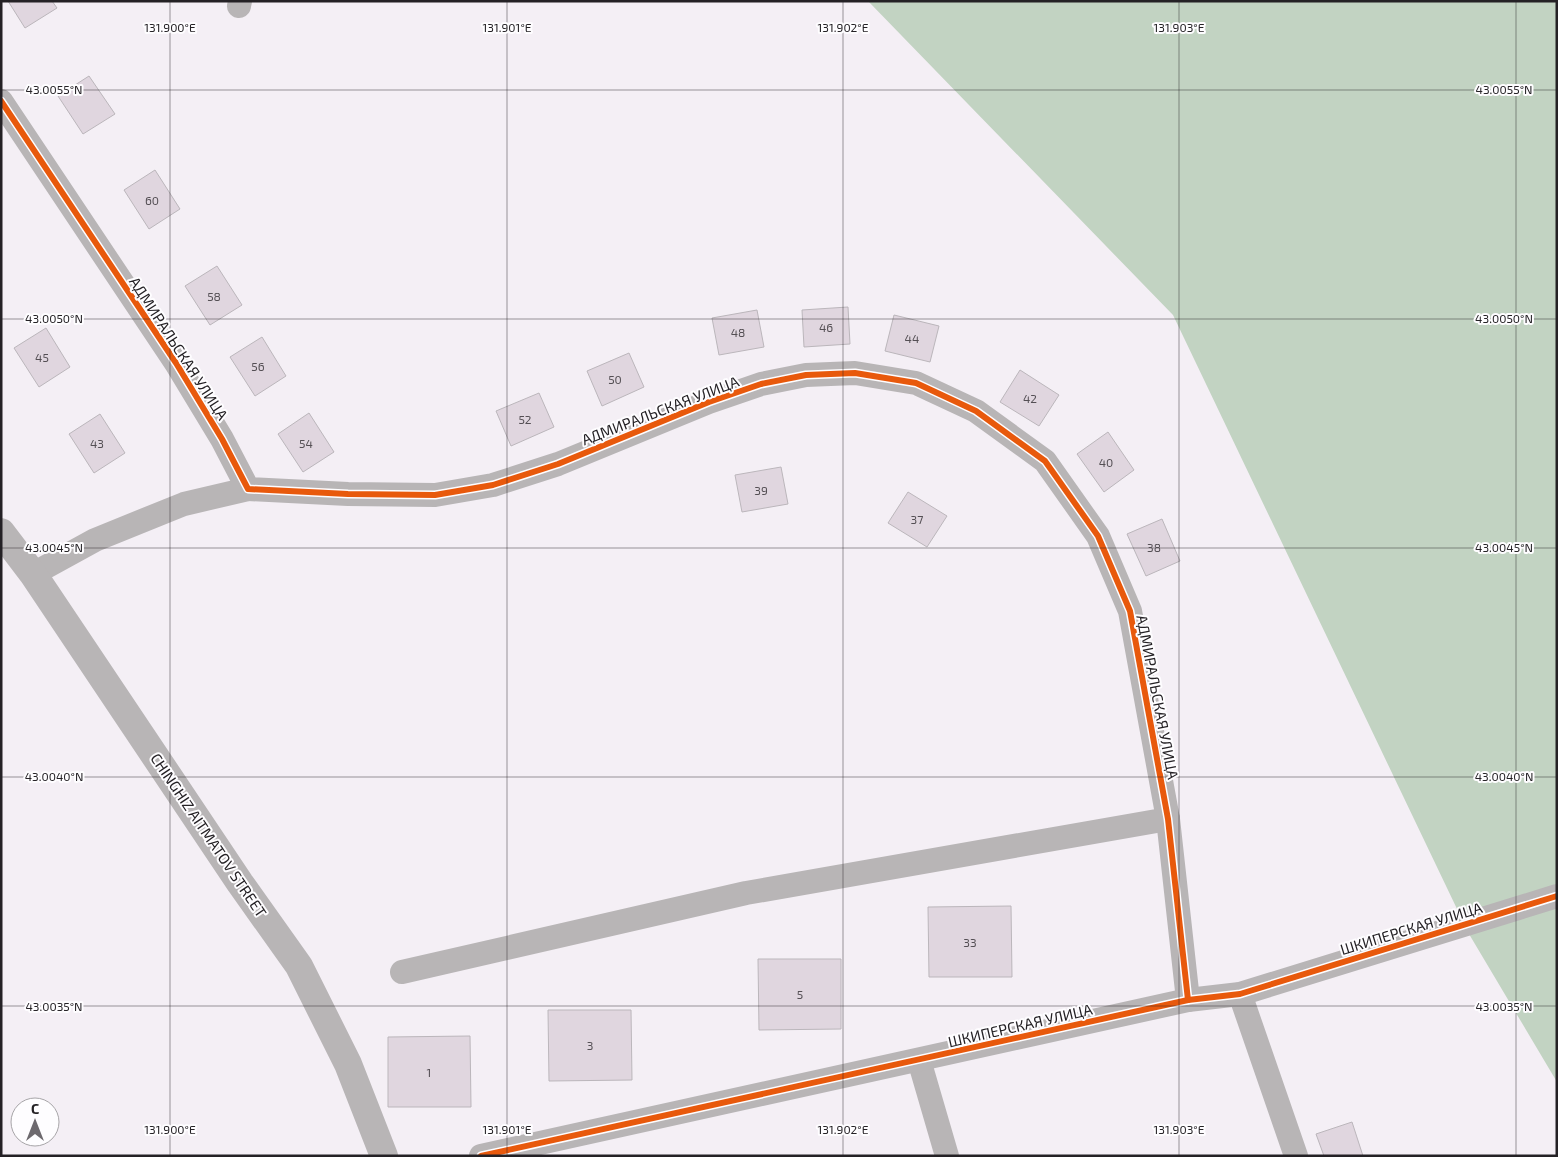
<svg xmlns="http://www.w3.org/2000/svg" width="1558" height="1157" viewBox="0 0 1558 1157" font-family="'Exo 2',sans-serif">
<style>
.forest{fill:#c2d3c2}
.building{fill:#e0d6df;stroke:#bbb6bb}
.lines{fill:none;stroke-linecap:round;stroke-linejoin:round}
.minor{stroke:#b8b5b6;stroke-width:24}
.tertiary{stroke:#b8b5b6;stroke-width:28}
.cycleway-casing{stroke:#fefdff;stroke-width:9}
.cycleway{stroke:#e8590c;stroke-width:6}
.ticks{fill:none;stroke:#242125;stroke-width:1;stroke-opacity:0.45}
.labels{text-anchor:middle;dominant-baseline:central;stroke-width:4;stroke-linejoin:round;paint-order:stroke}
.number-label{font-size:12px;fill:#544f54}
.street-label{font-size:15px;fill:#242125;stroke:#fefdff}
.ticks-label{font-size:12px;text-anchor:middle;fill:#242125;stroke:#fefdff;stroke-width:4;stroke-linejoin:round;paint-order:stroke}
</style>
<rect width="100%" height="100%" fill="#f4eff5"/>
<polygon class="forest" points="868,1 1557,1 1557,1082 1469,934 1173,315"/>
<g class="building">
<polygon points="8,1 52,1 57,8 25,28"/>
<polygon points="89,76 115,114 83,134 58,96"/>
<polygon points="155,170 180,209 149,229 124,190"/>
<polygon points="217,266 242,305 210,325 185,286"/>
<polygon points="848,307 850,344 804,347 802,310"/>
<polygon points="757,310 764,347 719,355 712,318"/>
<polygon points="894,315 939,326 930,362 885,351"/>
<polygon points="46,328 70,367 39,387 14,348"/>
<polygon points="262,337 286,376 255,396 230,357"/>
<polygon points="629,353 644,387 602,406 587,371"/>
<polygon points="1020,370 1059,395 1039,426 1000,402"/>
<polygon points="539,393 554,427 511,446 496,411"/>
<polygon points="309,413 334,452 303,472 278,434"/>
<polygon points="100,414 125,453 94,473 69,434"/>
<polygon points="1108,432 1134,470 1104,492 1077,454"/>
<polygon points="781,467 788,504 742,512 735,475"/>
<polygon points="908,492 947,516 927,547 888,523"/>
<polygon points="1162,519 1180,561 1146,576 1127,534"/>
<polygon points="1011,906 1012,977 929,977 928,907"/>
<polygon points="758,959 841,959 841,1029 759,1030"/>
<polygon points="548,1010 631,1010 632,1080 549,1081"/>
<polygon points="470,1036 471,1107 388,1107 388,1037"/>
<polygon points="1352,1122 1363,1156 1324,1156 1316,1134"/>
</g>
<g class="lines">
<g class="minor">
<polyline points="239,6 240,1"/>
<polyline points="1,101 176,363 222,439 248,489 348,494 435,495 493,485 558,464 709,402 761,384 806,375 855,373 916,383 976,411 1045,461 1098,536 1130,611 1168,819 1188,1000"/>
<polyline points="33,574 95,540 184,504 248,489"/>
<polyline points="402,972 746,893 1168,819"/>
<polyline points="1240,994 1296,1156"/>
<polyline points="919,1060 947,1156"/>
<polyline points="481,1156 1188,1000 1240,994 1557,896"/>
</g>
<polyline class="tertiary" points="1,532 33,574 240,883 299,966 348,1064 384,1156"/>
<defs>
<g id="cycleway">
<polyline points="1,101 176,363 222,439 248,489 348,494 435,495 493,485 558,464 709,402 761,384 806,375 855,373 916,383 976,411 1045,461 1098,536 1130,611 1168,819 1188,1000"/>
<polyline points="481,1156 1188,1000 1240,994 1557,896"/>
</g>
</defs>
<use href="#cycleway" class="cycleway-casing"/>
<use href="#cycleway" class="cycleway"/>
</g>
<path class="ticks" d="M170 1V1156M507 1V1156M843 1V1156M1179 1V1156M1516 1V1156M1 90H1557M1 319H1557M1 548H1557M1 777H1557M1 1006H1557"/>
<g class="labels">
<g class="number-label">
<text x="152" y="200">60</text>
<text x="214" y="296">58</text>
<text x="826" y="327">46</text>
<text x="738" y="332">48</text>
<text x="912" y="338">44</text>
<text x="42" y="357">45</text>
<text x="258" y="366">56</text>
<text x="615" y="379">50</text>
<text x="1030" y="398">42</text>
<text x="525" y="419">52</text>
<text x="97" y="443">43</text>
<text x="306" y="443">54</text>
<text x="1106" y="462">40</text>
<text x="761" y="490">39</text>
<text x="917" y="519">37</text>
<text x="1154" y="547">38</text>
<text x="970" y="942">33</text>
<text x="800" y="994">5</text>
<text x="590" y="1045">3</text>
<text x="429" y="1072">1</text>
</g>
<g class="street-label">
<text transform="translate(179 348) rotate(57)">АДМИРАЛЬСКАЯ УЛИЦА</text>
<text transform="translate(660 410) rotate(-21)">АДМИРАЛЬСКАЯ УЛИЦА</text>
<text transform="translate(1158 697) rotate(79)">АДМИРАЛЬСКАЯ УЛИЦА</text>
<text transform="translate(209 835) rotate(56)">CHINGHIZ AITMATOV STREET</text>
<text transform="translate(1411 928) rotate(-17)">ШКИПЕРСКАЯ УЛИЦА</text>
<text transform="translate(1020 1025) rotate(-13)">ШКИПЕРСКАЯ УЛИЦА</text>
</g>
</g>
<g class="ticks-label">
<text x="170" y="32">131.900°E</text>
<text x="507" y="32">131.901°E</text>
<text x="843" y="32">131.902°E</text>
<text x="1179" y="32">131.903°E</text>
<text x="54" y="94">43.0055°N</text>
<text x="1504" y="94">43.0055°N</text>
<text x="54" y="323">43.0050°N</text>
<text x="1504" y="323">43.0050°N</text>
<text x="54" y="552">43.0045°N</text>
<text x="1504" y="552">43.0045°N</text>
<text x="54" y="781">43.0040°N</text>
<text x="1504" y="781">43.0040°N</text>
<text x="54" y="1011">43.0035°N</text>
<text x="1504" y="1011">43.0035°N</text>
<text x="170" y="1134">131.900°E</text>
<text x="507" y="1134">131.901°E</text>
<text x="843" y="1134">131.902°E</text>
<text x="1179" y="1134">131.903°E</text>
</g>
<rect width="1558" height="1157" fill="none" stroke="#242125" stroke-width="5"/>
<g transform="translate(35 1122)"><circle r="24" fill="#fefdff" stroke="#a7a5a8"/>
<path d="M0-4L9 19L0 12L-9 19Z" fill="#6d696e"/>
<text y="-8" font-size="14" font-weight="bold" text-anchor="middle" fill="#242125">С</text>
</g>
</svg>
